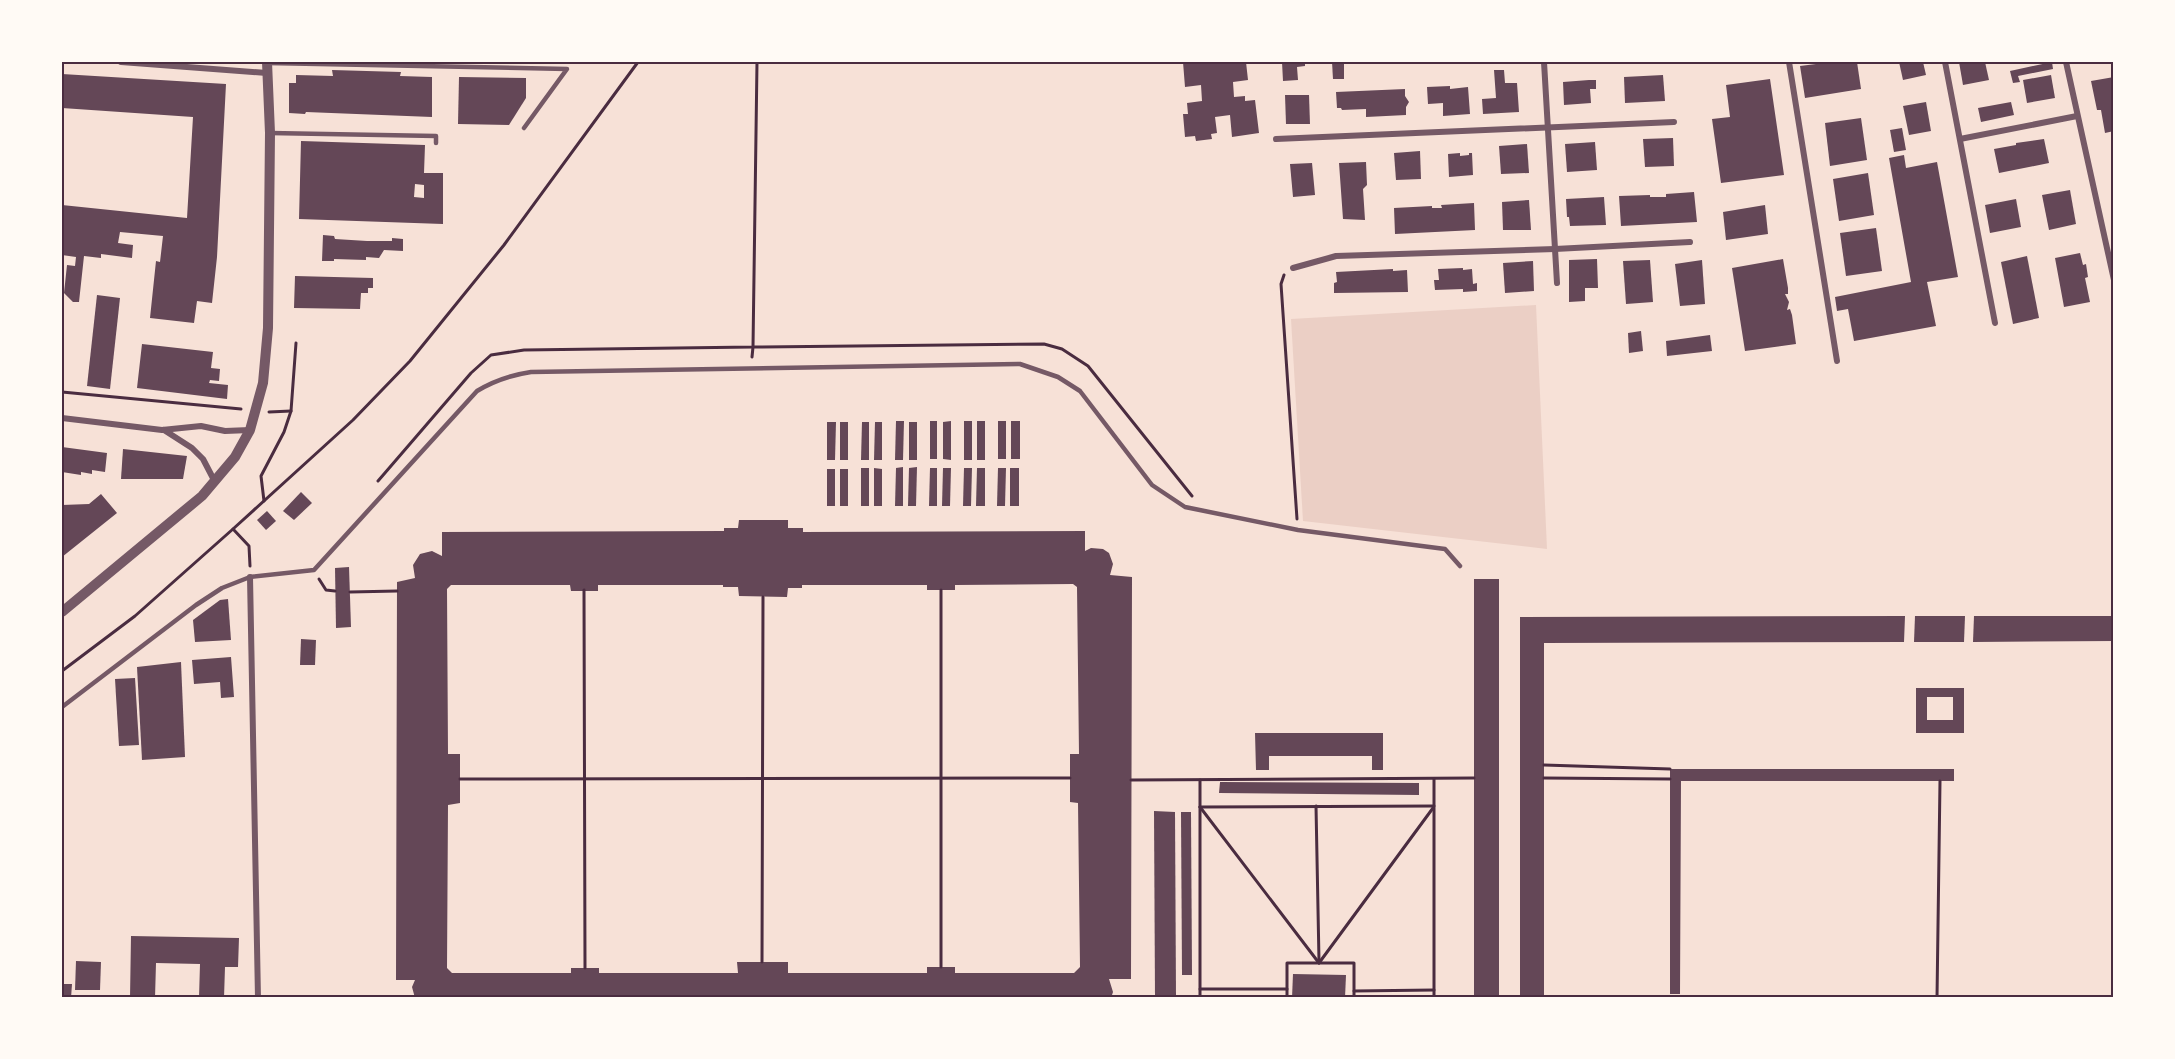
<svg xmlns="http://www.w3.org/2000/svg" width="2175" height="1059" viewBox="0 0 2175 1059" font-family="'Fira Sans Condensed',sans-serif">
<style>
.green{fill:#ebcfc5}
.building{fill:#644757;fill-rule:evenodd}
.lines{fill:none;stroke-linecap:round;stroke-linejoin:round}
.path{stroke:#4a2c40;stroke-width:3}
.service{stroke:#755966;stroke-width:4.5}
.minor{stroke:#755966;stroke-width:6}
.tertiary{stroke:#755966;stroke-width:10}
.neatline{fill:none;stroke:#4a2c40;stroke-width:2}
</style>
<rect width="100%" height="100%" fill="#f7e1d7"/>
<polygon class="green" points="1536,305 1547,549 1303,521 1291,319"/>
<g class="building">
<polygon points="1183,62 1246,62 1248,80 1233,82 1234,97 1245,96 1245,101 1255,100 1259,133 1232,137 1230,115 1215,117 1217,133 1211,134 1212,139 1196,141 1195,136 1185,137 1183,114 1188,114 1187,103 1202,101 1201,85 1185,87"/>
<polygon points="1282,62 1305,62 1305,66 1297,67 1298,80 1283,81"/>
<polygon points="1332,62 1344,62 1344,79 1333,79"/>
<polygon points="1832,62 1857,62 1861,89 1805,98 1800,66"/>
<polygon points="1899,62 1923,62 1926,75 1903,80"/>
<polygon points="1959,62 1985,62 1989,80 1963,85"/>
<polygon points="2052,62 2053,69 2018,76 2020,82 2013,83 2010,71"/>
<polygon points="332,70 401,72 400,76 432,77 432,117 306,112 305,114 289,113 289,83 296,83 296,75 333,76"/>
<polygon points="1494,70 1504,70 1505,83 1517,83 1519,112 1483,114 1482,99 1496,98"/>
<polygon points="62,74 226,84 217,257 212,303 197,301 194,323 150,318 156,261 160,262 163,236 120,232 118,243 133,245 132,258 101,254 101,258 84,256 79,302 73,302 64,293 67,265 75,266 76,257 62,255 62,205 187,218 193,117 62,108"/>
<polygon points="1663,75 1665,101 1625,103 1624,77"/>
<polygon points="2051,75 2055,98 2027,103 2023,80"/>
<polygon points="459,77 526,78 526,98 509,125 458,124"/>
<polygon points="2114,77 2114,131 2105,133 2101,110 2097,110 2091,81"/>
<polygon points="1770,79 1784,175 1721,183 1712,119 1730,117 1726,85"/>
<polygon points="1589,80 1596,80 1596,89 1590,89 1591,103 1564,105 1563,82"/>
<polygon points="1450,86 1450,89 1468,87 1470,114 1443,116 1443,103 1428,104 1427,87"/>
<polygon points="1405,89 1405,96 1409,102 1406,107 1406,115 1366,117 1366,109 1342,110 1341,108 1337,108 1336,92"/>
<polygon points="1285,95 1309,95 1310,124 1286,124"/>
<polygon points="1926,102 1931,131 1909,135 1903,106"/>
<polygon points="2011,102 2014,115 1981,122 1978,108"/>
<polygon points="1861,118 1867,160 1830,166 1825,123"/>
<polygon points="1902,128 1906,150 1894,152 1890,130"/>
<polygon points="1673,138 1674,166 1645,167 1643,139"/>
<polygon points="2044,139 2049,163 1999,173 1994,149 2016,145 2016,143"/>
<path d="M301 141 425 145 424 173H443V224L299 219ZM415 184 424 185V198L414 197Z"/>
<polygon points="1595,142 1597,170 1567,172 1565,144"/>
<polygon points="1527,144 1529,173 1501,174 1499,146"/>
<polygon points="1420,151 1421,179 1396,180 1394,153"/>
<polygon points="1460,153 1460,156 1469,155 1469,153 1472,153 1473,175 1449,177 1448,154"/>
<polygon points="1904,155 1906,168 1937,162 1958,277 1927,282 1936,326 1854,341 1848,309 1837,311 1835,297 1911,282 1889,158"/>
<polygon points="1366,162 1367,185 1363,189 1365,220 1343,219 1339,163"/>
<polygon points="1312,163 1315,195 1293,197 1290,164"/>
<polygon points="1868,173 1874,215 1839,221 1833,179"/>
<polygon points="2070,190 2076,224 2049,230 2042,195"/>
<polygon points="1694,192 1697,222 1621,226 1619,196 1650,195 1650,197 1666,197 1666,194"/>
<polygon points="1604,197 1606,225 1570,226 1569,217 1567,217 1566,199"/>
<polygon points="2016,199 2021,227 1990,233 1985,205"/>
<polygon points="1529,200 1531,230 1503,230 1502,202"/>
<polygon points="1474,203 1475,230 1395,234 1394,208 1432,206 1432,208 1442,208 1441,205"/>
<polygon points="1765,205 1768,234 1726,240 1723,212"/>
<polygon points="1876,228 1882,271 1846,276 1840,233"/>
<polygon points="323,235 334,236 335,239 367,241 392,241 392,238 403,239 403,251 384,250 379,258 366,257 366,260 334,259 334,261 322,261"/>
<polygon points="2080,253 2083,265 2086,264 2088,277 2085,278 2090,302 2064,307 2055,258"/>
<polygon points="2027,256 2039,318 2013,324 2001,262"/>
<polygon points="1597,259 1598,288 1585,288 1585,301 1569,302 1569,260"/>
<polygon points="1783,259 1788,288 1788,294 1785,294 1789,302 1787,310 1790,309 1792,315 1796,344 1745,351 1732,268"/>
<polygon points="1650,260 1653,302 1626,304 1623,261"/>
<polygon points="1702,260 1705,304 1680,306 1675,264"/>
<polygon points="1533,261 1534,291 1505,293 1503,263"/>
<polygon points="1463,268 1463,270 1472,269 1473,284 1477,283 1477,291 1463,292 1463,289 1435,290 1434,280 1439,280 1438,269"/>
<polygon points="1393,269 1393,271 1407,270 1408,292 1334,293 1334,283 1337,282 1336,272"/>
<polygon points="295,276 373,278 373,288 368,288 368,293 361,293 360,309 294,308"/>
<polygon points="97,295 120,298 110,389 87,386"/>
<polygon points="1641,331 1643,351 1629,353 1628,333"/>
<polygon points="1710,335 1712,351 1667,356 1666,341"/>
<polygon points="142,344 213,352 211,368 220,369 219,381 210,380 209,383 228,385 227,399 137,388"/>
<polygon points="896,421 904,421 903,460 895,460"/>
<rect x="930" y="421" width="7" height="38"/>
<polygon points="951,421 951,460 943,459 943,422"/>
<rect x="964" y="421" width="8" height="39"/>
<rect x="977" y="421" width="8" height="39"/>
<rect x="998" y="421" width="8" height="38"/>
<rect x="1011" y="421" width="9" height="38"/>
<polygon points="827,422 836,422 835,460 827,460"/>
<rect x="840" y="422" width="8" height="38"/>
<polygon points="862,422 869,422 869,460 861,460"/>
<polygon points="875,422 882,422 882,460 874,460"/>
<rect x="909" y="422" width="8" height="38"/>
<polygon points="62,447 107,453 105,472 92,470 92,474 81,472 81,475 62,472"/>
<polygon points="123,449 187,456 183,479 121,479"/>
<polygon points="903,467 903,506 895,506 896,468"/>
<polygon points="917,467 916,506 908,506 909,468"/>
<rect x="861" y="468" width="8" height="38"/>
<polygon points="874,468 882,469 882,506 874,506"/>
<polygon points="930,468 937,468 937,506 929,506"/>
<polygon points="943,468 951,468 950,506 942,506"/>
<polygon points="964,468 972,468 971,506 963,506"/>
<polygon points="977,468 985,468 985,506 976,506"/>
<polygon points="998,468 1006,468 1005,506 997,506"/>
<rect x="1010" y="468" width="9" height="38"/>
<rect x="827" y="469" width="8" height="37"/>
<rect x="840" y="469" width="8" height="37"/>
<polygon points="301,492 312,503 294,520 283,511"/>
<polygon points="101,494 117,513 62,557 62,505 89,504"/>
<polygon points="267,511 276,521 266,530 257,520"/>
<path d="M739 520H788V528H803V532L1085 531V551L1091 548 1103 549 1109 553 1113 564 1110 575 1132 577 1131 979H1109L1113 992 1111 998H415L412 987 415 980H396L397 582 415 578 413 565 420 554 432 551 442 556V532L724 531V528H738ZM1073 584 1077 587 1079 754H1070V802L1078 803 1080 967 1074 973H955V967H927V973H788V962H737L738 973H599V968H571V973H452L447 968 448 805 460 803V754H448L447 589 451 585H570L571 591H598V585H723V587H738L739 596 787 597 788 588H802V585H927V590H955V585Z"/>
<polygon points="349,567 351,627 336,628 335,568"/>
<rect x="1474" y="579" width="25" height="419"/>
<polygon points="228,599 231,640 195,642 193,620 220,600"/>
<polygon points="1905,616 1904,642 1544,643 1544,998 1520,998 1520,617"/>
<polygon points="1915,616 1965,616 1964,642 1914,642"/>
<polygon points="1974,616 2114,616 2114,641 1973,642"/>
<polygon points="301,639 316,640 315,665 300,665"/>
<polygon points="231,657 234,697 221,698 220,682 194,684 192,660"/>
<polygon points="181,662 185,757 142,760 137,667"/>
<polygon points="135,678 139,745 119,746 115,679"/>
<path d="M1916 688H1964V733H1916ZM1927 697H1953V720H1927Z"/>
<polygon points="1255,733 1383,733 1383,770 1372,770 1372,756 1269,756 1269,770 1256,770"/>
<polygon points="1670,769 1954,769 1954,781 1681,781 1680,994 1670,994"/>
<polygon points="1220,782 1419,783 1419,795 1219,793"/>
<polygon points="1154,811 1175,812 1176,998 1155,998"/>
<polygon points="1181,812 1191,812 1192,975 1182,975"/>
<polygon points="131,936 239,938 238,967 225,967 224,998 199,998 200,964 156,963 155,998 130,998"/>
<polygon points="76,961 101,962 100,990 75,990"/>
<polygon points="1293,974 1346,975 1345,998 1292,998"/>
<polygon points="62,984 72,984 71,998 62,998"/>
</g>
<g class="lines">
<g class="path">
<polyline points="1284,275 1281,284 1297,519"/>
<polyline points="752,357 753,347 1044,344 1062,349 1088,366 1192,496"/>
<polyline points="62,392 241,409"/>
<polyline points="269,412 291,411"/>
<polyline points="378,481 471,373 491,355 524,350 753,347 757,62"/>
<polyline points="264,501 261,476 284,432 291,411 296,343"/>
<polyline points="233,529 249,546 250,566"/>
<polyline points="319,579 326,590 335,591"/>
<polyline points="584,590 585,968"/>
<polyline points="350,592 397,591"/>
<polyline points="62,671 135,616 233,529 353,420 410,361 504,245 638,62"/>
<polyline points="1544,765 1670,769"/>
<polyline points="1544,778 1670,779"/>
<polyline points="460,779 1070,778"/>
<polyline points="1131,780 1474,778"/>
<polyline points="1200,780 1200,998"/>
<polyline points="1316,806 1319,961"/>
<polyline points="1200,807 1434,806"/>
<polyline points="1200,807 1319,963"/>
<polyline points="762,962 763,597"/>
<polyline points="1319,963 1433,808"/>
<polyline points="941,967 941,590"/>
<polyline points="1200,989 1287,989"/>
<polyline points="1354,991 1434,990"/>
<polyline points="1287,998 1287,963 1354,963 1354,998"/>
<polyline points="1434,998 1434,779"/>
<polyline points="1937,998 1940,781"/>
</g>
<g class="service">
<polyline points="267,63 567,69 524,128"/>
<polyline points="270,133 436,136 436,143"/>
<path d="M62 707 196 605 222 588 250 577 314 570 477 391C495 380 511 375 531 372L1020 364 1058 377 1080 391 1152 485 1185 507 1298 530 1445 549 1460 566"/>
</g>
<g class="minor">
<polyline points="121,62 267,73"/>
<polyline points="1544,62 1557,283"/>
<polyline points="1789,62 1837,361"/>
<polyline points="1945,62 1995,323"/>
<polyline points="2066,62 2114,280"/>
<polyline points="1276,139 1674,122"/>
<polyline points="1960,139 2077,116"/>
<polyline points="1293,268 1336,256 1555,249 1690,242"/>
<polyline points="62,418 162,430 201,426 225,431 250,430"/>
<polyline points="164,430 192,448 203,459 215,482"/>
<polyline points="250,577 258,998"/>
</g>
<polyline class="tertiary" points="62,612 202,496 235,457 250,430 263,383 268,328 270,133 267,62"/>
</g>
<rect width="2175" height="1059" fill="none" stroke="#fffaf5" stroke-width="126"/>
<rect x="63" y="63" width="2049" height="933" class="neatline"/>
</svg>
